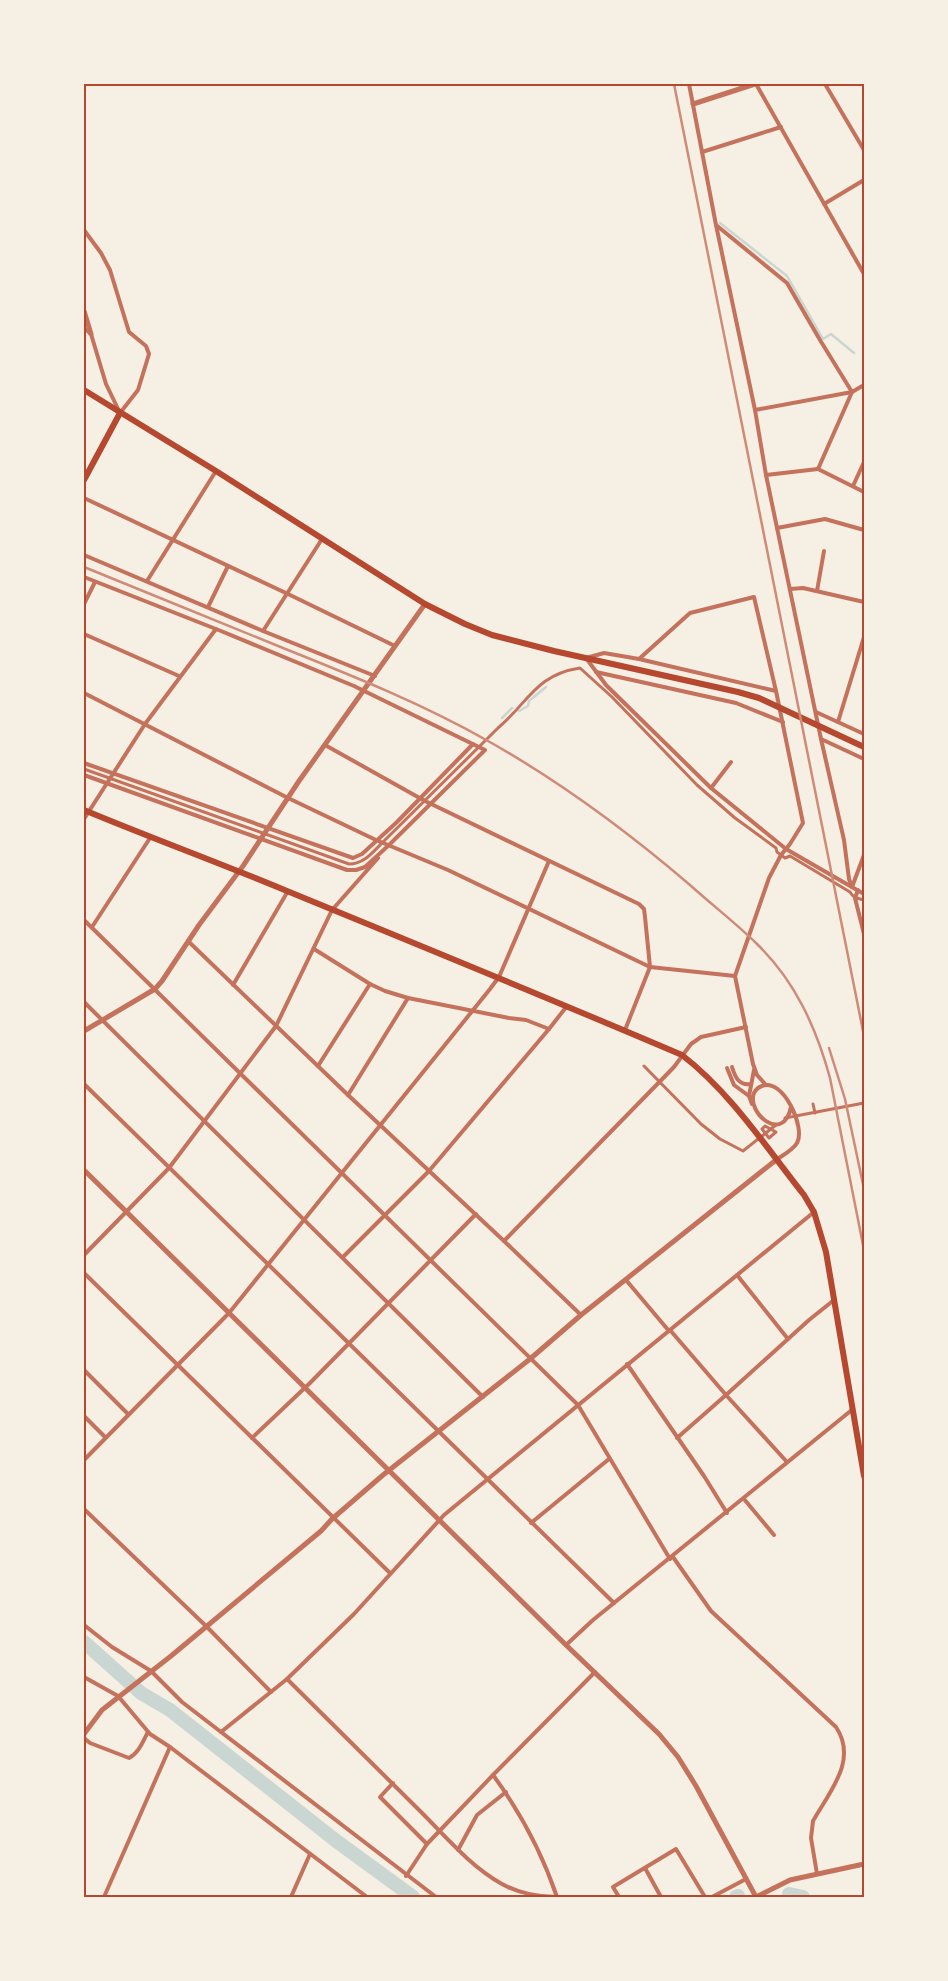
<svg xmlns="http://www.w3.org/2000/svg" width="948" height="1981" viewBox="0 0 948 1981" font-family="'Noto Serif',serif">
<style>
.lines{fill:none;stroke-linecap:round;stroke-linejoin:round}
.stream{stroke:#c9d6d2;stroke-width:2.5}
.river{stroke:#c9d6d2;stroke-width:14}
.pedestrian{stroke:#c5725c;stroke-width:3}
.minor{stroke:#c5725c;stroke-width:4}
.tertiary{stroke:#c5725c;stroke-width:5}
.primary{stroke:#b5482f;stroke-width:6}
.rail{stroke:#cf8b77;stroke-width:2.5}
.neatline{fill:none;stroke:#b5482f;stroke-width:2}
</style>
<rect width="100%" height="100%" fill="#f6efe4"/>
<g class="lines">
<g class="stream">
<polyline points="720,223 787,276 823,339 831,334 854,353"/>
<polyline points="519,711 528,706 529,701 546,687"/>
<polyline points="502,718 512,708"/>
</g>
<g class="river">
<polyline points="84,1642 141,1693 170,1710 335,1840 413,1897"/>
<polyline points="789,1894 803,1897"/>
<polyline points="736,1897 738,1896"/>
</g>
<g class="pedestrian">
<path d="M84 769 349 864C364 864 373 852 383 842L498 728C529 702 535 675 580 668L612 697 697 785 735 818 776 848 777 852 785 858 790 856 850 892C854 899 858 898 864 900"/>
<polyline points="644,1066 701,1124 720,1139 743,1151 776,1125"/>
<polyline points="813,1104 815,1113"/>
<polyline points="785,1118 864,1103"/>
<polygon points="765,1126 776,1132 769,1138 762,1129"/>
</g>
<g class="minor">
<polyline points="689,84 716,225 755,410 766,475 821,739 844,840 849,879 852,887"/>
<polyline points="756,84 864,274"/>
<polyline points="825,84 864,150"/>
<polyline points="702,152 781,127"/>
<polyline points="824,204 864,180"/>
<polyline points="716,225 787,283 820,340 852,392 864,385"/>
<polyline points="84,230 101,253 110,270 129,332 146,346 149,354 138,390 120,413 106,384 91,334 84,328"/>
<polyline points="852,392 818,469 864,492"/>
<polyline points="755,410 852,392"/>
<polyline points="766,475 818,469"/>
<polyline points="853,486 864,462"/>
<polyline points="84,498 288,594 395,646"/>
<polyline points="777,528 825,519 864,530"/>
<polyline points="84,555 263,631 375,676"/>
<polyline points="84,577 221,631 354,686 485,750 389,845 365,867 356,870 347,870 84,775"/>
<polyline points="147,581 216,471"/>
<polyline points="790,589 803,588 864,602"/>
<polyline points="817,591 824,551"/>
<polyline points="84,604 95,582"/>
<polyline points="208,607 228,566"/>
<polyline points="263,631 322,539"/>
<polyline points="84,634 179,676"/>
<polyline points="639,659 690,613 754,597 776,691 803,823 790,844 781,855 769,878 735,976 753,1064 757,1075 765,1084"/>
<polyline points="596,672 736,703 783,722"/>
<polyline points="776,691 639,659 604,653 586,658 606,685 711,788 786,849 864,894"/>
<polyline points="84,693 288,798 376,840 448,870 650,967 645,917 644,909 639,904 425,801 325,745"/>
<polyline points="816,712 864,734"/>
<polyline points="838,722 864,637"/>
<polyline points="821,739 864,759"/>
<polyline points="84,763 353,858 362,854 397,822 473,744"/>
<polyline points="711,788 731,762"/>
<polyline points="84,819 145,724 216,629"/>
<polyline points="852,887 864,855"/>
<polyline points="858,890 855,898 864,934"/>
<polyline points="84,920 578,1405 670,1559"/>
<polyline points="92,927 150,838"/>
<polyline points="188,941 348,1095 504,1241 581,1315"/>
<polyline points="314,949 370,984 385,991 408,998 509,1018 526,1020 549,1029"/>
<polyline points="233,985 288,891"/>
<polyline points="84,1002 483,1397"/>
<polyline points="625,1030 650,967 735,976"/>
<polyline points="318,1066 370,984"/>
<path d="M732 1067C735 1077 739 1086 751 1084"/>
<polyline points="727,1068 734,1085 749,1096"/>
<polyline points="84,1084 614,1603"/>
<polyline points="348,1095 408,998"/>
<polyline points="752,1104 749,1096 754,1070"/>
<path d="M776 1160C783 1155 793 1150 797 1143 806 1128 783 1077 762 1086 759 1087 756 1089 754 1093 746 1112 783 1145 791 1107"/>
<polyline points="504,1241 674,1067 691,1044 701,1037 746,1027"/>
<polyline points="84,1255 169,1168 276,1026 332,910 378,858"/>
<polyline points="343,1257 429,1171 549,1029 567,1006"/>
<polyline points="84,1273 390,1573"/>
<polyline points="737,1275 788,1339"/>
<polyline points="626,1280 669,1331"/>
<polyline points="670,1330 726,1395 809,1320 834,1300"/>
<polyline points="627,1364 704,1476 727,1513"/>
<polyline points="84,1370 128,1414"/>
<polyline points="84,1416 105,1437"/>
<polyline points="252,1438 310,1383 476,1214"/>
<polyline points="677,1438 726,1395 787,1462"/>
<polyline points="84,1460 229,1313 490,989 499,977 549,861"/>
<polyline points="744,1499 774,1535"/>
<polyline points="84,1509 206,1626 271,1692"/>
<polyline points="531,1523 609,1459"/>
<path d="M673 1557 711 1611 836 1727C858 1760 830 1791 813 1821L811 1838 817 1874"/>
<polyline points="84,1625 112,1647 151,1671 182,1702 221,1732 287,1679 354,1614 444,1515 814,1212"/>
<polyline points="566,1645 593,1620 853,1409"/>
<polyline points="84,1677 118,1696 150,1734 170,1747 367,1897"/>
<path d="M287 1679C329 1721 372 1763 414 1805 442 1832 468 1865 502 1884 520 1894 537 1896 557 1897 542 1853 521 1813 493 1775L427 1844 406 1876"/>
<polyline points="221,1732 436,1897"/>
<path d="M84 1738 90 1743 129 1758C139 1753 143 1741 148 1732"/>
<polyline points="493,1775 595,1672"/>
<polyline points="393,1783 380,1797 427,1844"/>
<polyline points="458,1850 477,1815 506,1792"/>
<polyline points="645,1868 661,1897"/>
<polyline points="104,1897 170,1747"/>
<polyline points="291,1897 310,1854"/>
<polyline points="619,1897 613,1887 676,1849 705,1897"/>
<polyline points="712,1897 746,1879"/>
</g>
<g class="tertiary">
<polyline points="693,104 755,84"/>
<polyline points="84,311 91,334"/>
<polyline points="84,1031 155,989 162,981 199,925 243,866 299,781 425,604"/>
<polyline points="84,1170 566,1645 659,1734 678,1757 696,1786 756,1897"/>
<polyline points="84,1734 102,1710 171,1656 321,1531 332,1519 383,1475 530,1359 581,1315 776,1160"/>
<polyline points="756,1897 790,1880 864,1864"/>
</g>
<g class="primary">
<polyline points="84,390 216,471 425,604 465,624 492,635 554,651 738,692 759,698 864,747"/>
<polyline points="84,480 120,413"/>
<path d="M84 810C151 838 220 863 287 891 419 945 551 999 682 1055 731 1093 766 1147 804 1195L814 1212 826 1252 864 1476"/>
</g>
<g class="rail">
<polyline points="674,84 864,1036"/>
<path d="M84 567C150 594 217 621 283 648 353 676 423 704 488 741 561 782 627 831 690 885 712 905 736 923 757 944 795 981 816 1027 830 1078L864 1250"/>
<polyline points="829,1048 845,1099 864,1189"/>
</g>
</g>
<rect width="948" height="1981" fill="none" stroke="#f6efe4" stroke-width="170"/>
<rect x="85" y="85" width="778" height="1811" class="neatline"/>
</svg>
